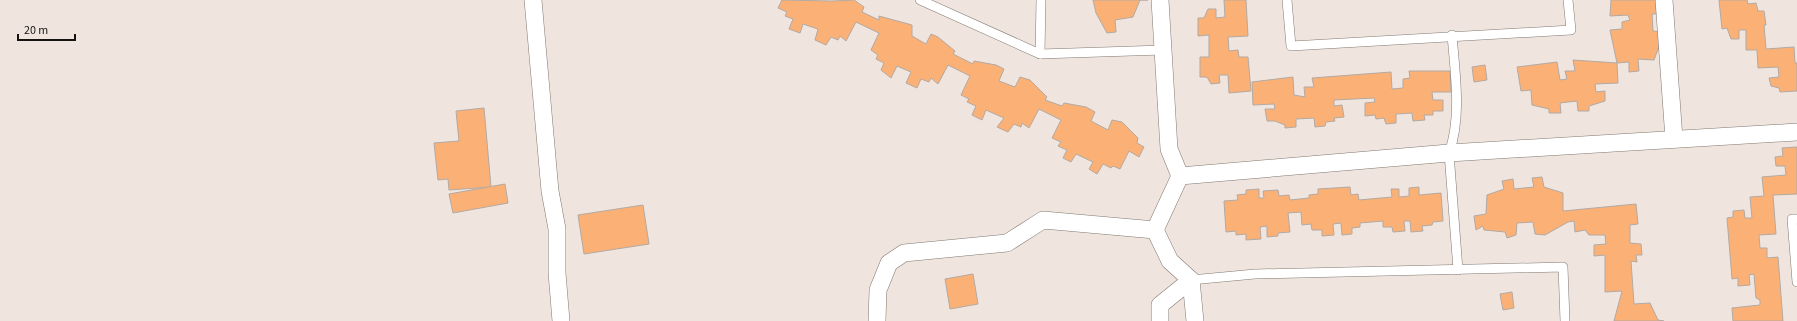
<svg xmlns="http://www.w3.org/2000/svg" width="1797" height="321" viewBox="0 0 1797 321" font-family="'Source Sans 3',sans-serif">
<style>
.building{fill:#fbb176;stroke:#b3a9a2}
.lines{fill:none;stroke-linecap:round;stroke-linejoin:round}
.service-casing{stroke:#817872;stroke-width:10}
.minor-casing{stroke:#817872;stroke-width:18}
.service{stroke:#fff;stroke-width:9}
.minor{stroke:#fff;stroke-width:17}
</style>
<rect width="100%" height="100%" fill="#efe5de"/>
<g class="building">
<polygon points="782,0 832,1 854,0 864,7 862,12 879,20 879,16 912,25 912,36 926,44 931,34 938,37 955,51 953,54 973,64 974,61 996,65 1004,69 999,81 1015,87 1020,77 1030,80 1047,97 1045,100 1062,106 1064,103 1086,107 1095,112 1091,121 1108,130 1112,120 1122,122 1138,138 1137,143 1144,147 1139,157 1129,151 1120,169 1113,166 1111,168 1103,164 1097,174 1089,169 1093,162 1076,154 1071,162 1063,158 1067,150 1058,146 1061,142 1052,138 1061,120 1039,109 1029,128 1022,123 1021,127 1014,124 1008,132 997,127 1004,118 986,110 982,120 972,115 976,106 967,102 969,99 961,95 970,76 948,65 938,84 931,78 929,82 921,79 917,88 906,83 911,72 897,66 891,78 881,70 884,63 876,59 878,55 871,50 879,33 856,22 846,41 840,36 838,40 831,37 826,45 815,40 818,29 803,24 800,33 789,29 793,19 785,16 787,12 778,8"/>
<polygon points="1093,0 1148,0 1140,0 1133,17 1115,20 1116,32 1107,33 1096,13"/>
<polygon points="1224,0 1246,0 1248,36 1228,37 1229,51 1238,50 1239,57 1248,57 1251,91 1229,93 1228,75 1219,75 1220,83 1211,84 1207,77 1200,77 1200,57 1209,57 1209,35 1198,36 1198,18 1204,18 1208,9 1216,9 1216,18 1225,17"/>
<polygon points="1611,0 1655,0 1659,7 1660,14 1652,14 1653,31 1662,32 1661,41 1654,60 1638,59 1639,71 1629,72 1629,62 1617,63 1610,30 1622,29 1622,22 1630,20 1628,15 1610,16"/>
<polygon points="1719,0 1747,0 1748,4 1756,3 1758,11 1764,11 1766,25 1764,25 1766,49 1794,47 1795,63 1797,63 1797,91 1780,92 1779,88 1771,86 1769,78 1779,77 1778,67 1758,68 1757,50 1746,50 1746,30 1739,30 1739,39 1731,39 1727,28 1722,29"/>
<polygon points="1573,60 1617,63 1618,83 1595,84 1596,92 1605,91 1605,101 1589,106 1589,111 1578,111 1577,101 1560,103 1561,113 1549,113 1549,109 1532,105 1531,90 1521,91 1517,67 1557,62 1560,80 1567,79 1565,71 1575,71"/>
<polygon points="1485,65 1487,80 1474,82 1472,67"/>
<polygon points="1409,71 1450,71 1451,92 1432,92 1433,100 1443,100 1443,111 1433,111 1433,115 1424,115 1425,120 1413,121 1412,113 1396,114 1396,123 1386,124 1384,118 1376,119 1375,115 1365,116 1365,103 1375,102 1374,98 1334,100 1334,106 1342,105 1344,117 1334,118 1335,121 1326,122 1325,126 1315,127 1314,118 1296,119 1296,127 1285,128 1285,125 1275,121 1267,121 1265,109 1275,109 1274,104 1253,105 1252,82 1293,77 1294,95 1305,97 1304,87 1314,87 1312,78 1391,72 1392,89 1403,88 1403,79 1410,78"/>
<polygon points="484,108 491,187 449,190 448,179 438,180 434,143 459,141 456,111"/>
<polygon points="1797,147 1797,194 1773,195 1776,234 1759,235 1760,248 1767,248 1767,258 1778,257 1783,321 1733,321 1732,308 1760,305 1760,300 1756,298 1754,274 1749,275 1750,285 1738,286 1738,278 1732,279 1727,218 1733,217 1733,211 1744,210 1745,218 1752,218 1750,197 1764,196 1762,177 1786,175 1785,166 1776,166 1775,157 1783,156 1782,148"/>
<polygon points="1542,177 1544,187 1563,193 1563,211 1636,204 1638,224 1630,225 1630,243 1641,244 1642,255 1636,255 1637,262 1631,261 1634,304 1650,303 1658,320 1664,321 1614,321 1622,291 1605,292 1605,255 1594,256 1594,245 1606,244 1605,235 1589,235 1585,230 1575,232 1574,221 1568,222 1545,235 1535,234 1533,222 1517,223 1516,235 1507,238 1505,232 1484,230 1483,226 1476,230 1474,216 1486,214 1487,195 1504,189 1502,181 1513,179 1514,189 1534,187 1532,178"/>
<polygon points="505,184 508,203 453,213 449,194"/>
<polygon points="1350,187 1351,195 1358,194 1359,200 1392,197 1391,189 1399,189 1399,197 1409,196 1409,188 1419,187 1419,195 1441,193 1443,221 1433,222 1432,225 1422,226 1423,231 1411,232 1410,221 1404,221 1405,231 1393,232 1392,227 1383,227 1383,221 1360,223 1360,227 1352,228 1352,234 1342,235 1341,223 1333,224 1334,235 1322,236 1322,230 1312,230 1311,224 1302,225 1301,212 1288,213 1290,232 1278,233 1278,236 1267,237 1267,226 1260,227 1261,239 1246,240 1246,234 1236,235 1236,231 1226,232 1224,201 1238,200 1237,195 1246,194 1246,190 1259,189 1259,198 1264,198 1263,191 1278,190 1279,196 1289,195 1290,200 1309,198 1309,195 1318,194 1318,189"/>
<polygon points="643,205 649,244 584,254 578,215"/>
<polygon points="973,274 978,304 950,309 945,279"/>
<polygon points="1512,292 1514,308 1503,310 1500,294"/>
</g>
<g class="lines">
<defs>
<g id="service">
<polyline points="920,0 1040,54 1163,50"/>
<polyline points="1287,0 1291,46 1571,30 1568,0"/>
<path d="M1452 35C1455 73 1462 117 1449 153L1458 270"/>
<polyline points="1040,54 1041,0"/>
<polyline points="1797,219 1792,219 1797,282"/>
<polyline points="1191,280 1255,274 1563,267 1565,321"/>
</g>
<g id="minor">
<polyline points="533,0 550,191 557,229 557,273 561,321"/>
<polyline points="1160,0 1169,149 1180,176 1449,153 1797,132"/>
<polyline points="1664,0 1674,139"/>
<polyline points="1155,230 1170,261 1191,280 1195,321"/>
<polyline points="1155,230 1180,176"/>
<polyline points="877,321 878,290 889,263 904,253 1007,243 1043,220 1155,230"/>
<polyline points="1160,321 1160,305 1191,280"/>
</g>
</defs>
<use href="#service" class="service-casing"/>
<use href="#minor" class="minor-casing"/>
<use href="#service" class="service"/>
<use href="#minor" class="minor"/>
</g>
<path d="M18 34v6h57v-6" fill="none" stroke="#15120f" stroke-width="2"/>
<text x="24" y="34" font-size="12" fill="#15120f" stroke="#efe5de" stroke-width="3" paint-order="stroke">20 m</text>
</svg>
